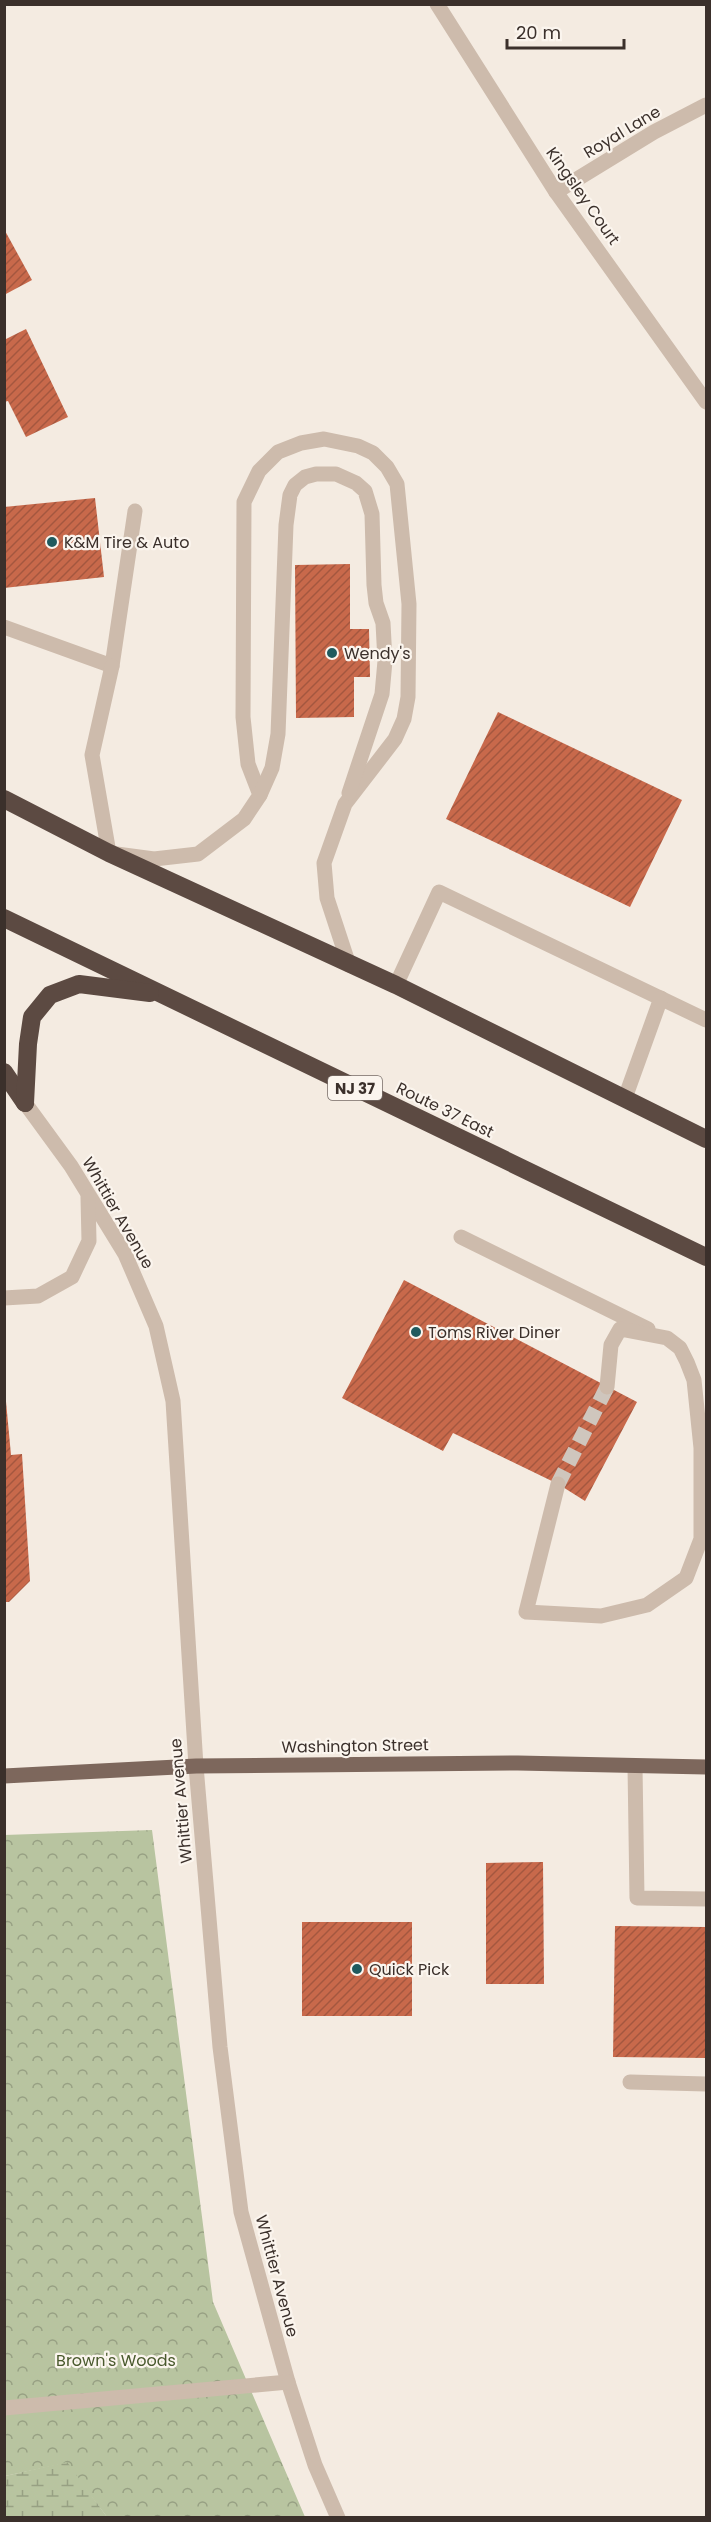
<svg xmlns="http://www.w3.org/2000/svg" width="711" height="2522" viewBox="0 0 711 2522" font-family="Poppins,sans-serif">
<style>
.forest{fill:url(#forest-crowns)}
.wetland{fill:url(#wetland-marsh)}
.building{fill:url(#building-hatch)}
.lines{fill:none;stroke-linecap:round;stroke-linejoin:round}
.minor-tunnel{stroke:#cfc6bd;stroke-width:15;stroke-dasharray:15 8;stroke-linecap:butt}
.minor{stroke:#cdbbac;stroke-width:15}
.major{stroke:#7d675c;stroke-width:15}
.highway{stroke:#5c4a42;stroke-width:18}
.poi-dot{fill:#1f5a5e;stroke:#fbf5ee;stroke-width:2}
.labels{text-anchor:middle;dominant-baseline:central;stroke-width:4.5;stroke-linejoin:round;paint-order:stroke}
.shield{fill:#fbf5ee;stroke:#756b66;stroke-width:1.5}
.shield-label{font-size:15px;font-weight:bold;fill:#3b302b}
.street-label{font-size:16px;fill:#3b302b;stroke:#fbf5ee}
.poi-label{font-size:16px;fill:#3b302b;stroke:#fbf5ee;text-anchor:start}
.park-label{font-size:16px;fill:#4a5a2e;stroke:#fbf5ee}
</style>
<defs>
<pattern id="forest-crowns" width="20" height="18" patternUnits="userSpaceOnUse" patternTransform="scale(1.5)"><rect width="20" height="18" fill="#b8c4a0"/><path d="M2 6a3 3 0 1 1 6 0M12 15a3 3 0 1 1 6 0" fill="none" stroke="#97a083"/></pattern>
<pattern id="wetland-marsh" width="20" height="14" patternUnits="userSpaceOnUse" patternTransform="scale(1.5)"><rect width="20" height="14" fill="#b8c4a0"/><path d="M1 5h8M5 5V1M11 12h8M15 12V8" fill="none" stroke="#97a083"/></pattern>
<pattern id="building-hatch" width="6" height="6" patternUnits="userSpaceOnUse" patternTransform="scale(1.5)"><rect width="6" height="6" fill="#c8694b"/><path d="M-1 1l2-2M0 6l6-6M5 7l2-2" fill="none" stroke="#a4573f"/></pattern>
</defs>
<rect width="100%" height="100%" fill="#f4ebe1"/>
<polygon class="forest" points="152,1830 213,2302 305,2517 107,2517 66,2463 5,2476 4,1835"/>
<polygon class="wetland" points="67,2462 107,2517 5,2517 5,2476"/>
<g class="building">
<polygon points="4,229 32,280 4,295"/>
<polygon points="26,329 68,417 26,437 8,401 4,402 4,340"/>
<polygon points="95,498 104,577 4,588 4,507"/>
<polygon points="350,564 350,629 369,629 370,677 354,677 354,717 296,718 295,565"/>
<polygon points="498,712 682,800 630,907 446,819"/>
<polygon points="404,1280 637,1402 585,1501 558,1484 453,1433 443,1451 342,1398"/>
<polygon points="4,1380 11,1455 22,1454 30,1581 9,1602 4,1602"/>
<polygon points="543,1862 544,1984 486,1984 486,1863"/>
<rect x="302" y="1922" width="110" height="94"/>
<polygon points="615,1926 706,1927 706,2058 613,2057"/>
</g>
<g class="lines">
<polyline class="minor-tunnel" points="558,1484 607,1387"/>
<g class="minor">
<polyline points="437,4 556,192 706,402"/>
<polyline points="556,192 654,132 706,105"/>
<polyline points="4,627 112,666 135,511"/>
<polyline points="112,666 92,755 109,853 154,859 198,854 244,819 260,795 248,764 243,717 244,502 259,471 278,452 301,443 324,439 358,446 373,453 387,467 397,484 409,604 408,697 404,719 395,739 345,804 324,863 327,898 349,965"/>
<polyline points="260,795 272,768 278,734 286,525 290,495 295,485 305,477 316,474 336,474 356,483 365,491 372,514 374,585 376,603 383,623 385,661 382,694 349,793"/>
<polyline points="396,985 439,892 706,1020"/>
<polyline points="625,1098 661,998"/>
<polyline points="25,1103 71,1166 125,1254 156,1326 173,1401 196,1766 220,2047 241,2212 288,2382 315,2465 338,2518"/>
<polyline points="461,1237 648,1329"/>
<polyline points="4,1298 38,1296 72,1277 89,1241 88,1197"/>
<polyline points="558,1484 526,1612 601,1616 647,1605 686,1578 701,1539 701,1448 694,1380 687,1362 680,1348 667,1338 620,1329 611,1345 607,1387"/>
<polyline points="635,1766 637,1898 706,1899"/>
<polyline points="630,2082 706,2084"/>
<polyline points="4,2408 288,2382"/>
</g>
<polyline class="major" points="4,1776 196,1766 518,1763 706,1767"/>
<g class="highway">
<polyline points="4,799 109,853 396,985 706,1139"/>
<polyline points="4,918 706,1257"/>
<polyline points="4,1072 25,1103"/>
<polyline points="25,1103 28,1044 32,1017 50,995 79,984 150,993"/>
</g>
</g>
<g class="poi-dot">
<circle cx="52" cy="542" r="6"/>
<circle cx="332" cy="653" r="6"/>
<circle cx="416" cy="1332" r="6"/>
<circle cx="357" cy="1969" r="6"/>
</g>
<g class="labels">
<rect class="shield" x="328" y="1076" width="54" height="24" rx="4.5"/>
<g class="shield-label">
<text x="355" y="1088">NJ 37</text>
</g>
<g class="street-label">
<text transform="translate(622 132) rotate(-31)">Royal Lane</text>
<text transform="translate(583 196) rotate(55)">Kingsley Court</text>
<text transform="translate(445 1110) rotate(26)">Route 37 East</text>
<text transform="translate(118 1213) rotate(60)">Whittier Avenue</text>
<text transform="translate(355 1746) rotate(-1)">Washington Street</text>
<text transform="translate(181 1801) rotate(-95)">Whittier Avenue</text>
<text transform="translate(277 2276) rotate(75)">Whittier Avenue</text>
</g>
<g class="poi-label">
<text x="64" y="542">K&amp;M Tire &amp; Auto</text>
<text x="344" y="653">Wendy's</text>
<text x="428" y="1332">Toms River Diner</text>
<text x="369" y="1969">Quick Pick</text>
</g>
<g class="park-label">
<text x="116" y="2360">Brown's Woods</text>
</g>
</g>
<rect width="711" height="2522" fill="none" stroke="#3b302b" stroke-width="12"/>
<path d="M507 39v9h117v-9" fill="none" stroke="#3b302b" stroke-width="3"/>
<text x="516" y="39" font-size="18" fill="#3b302b" stroke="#fbf5ee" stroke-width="4.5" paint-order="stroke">20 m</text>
</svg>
